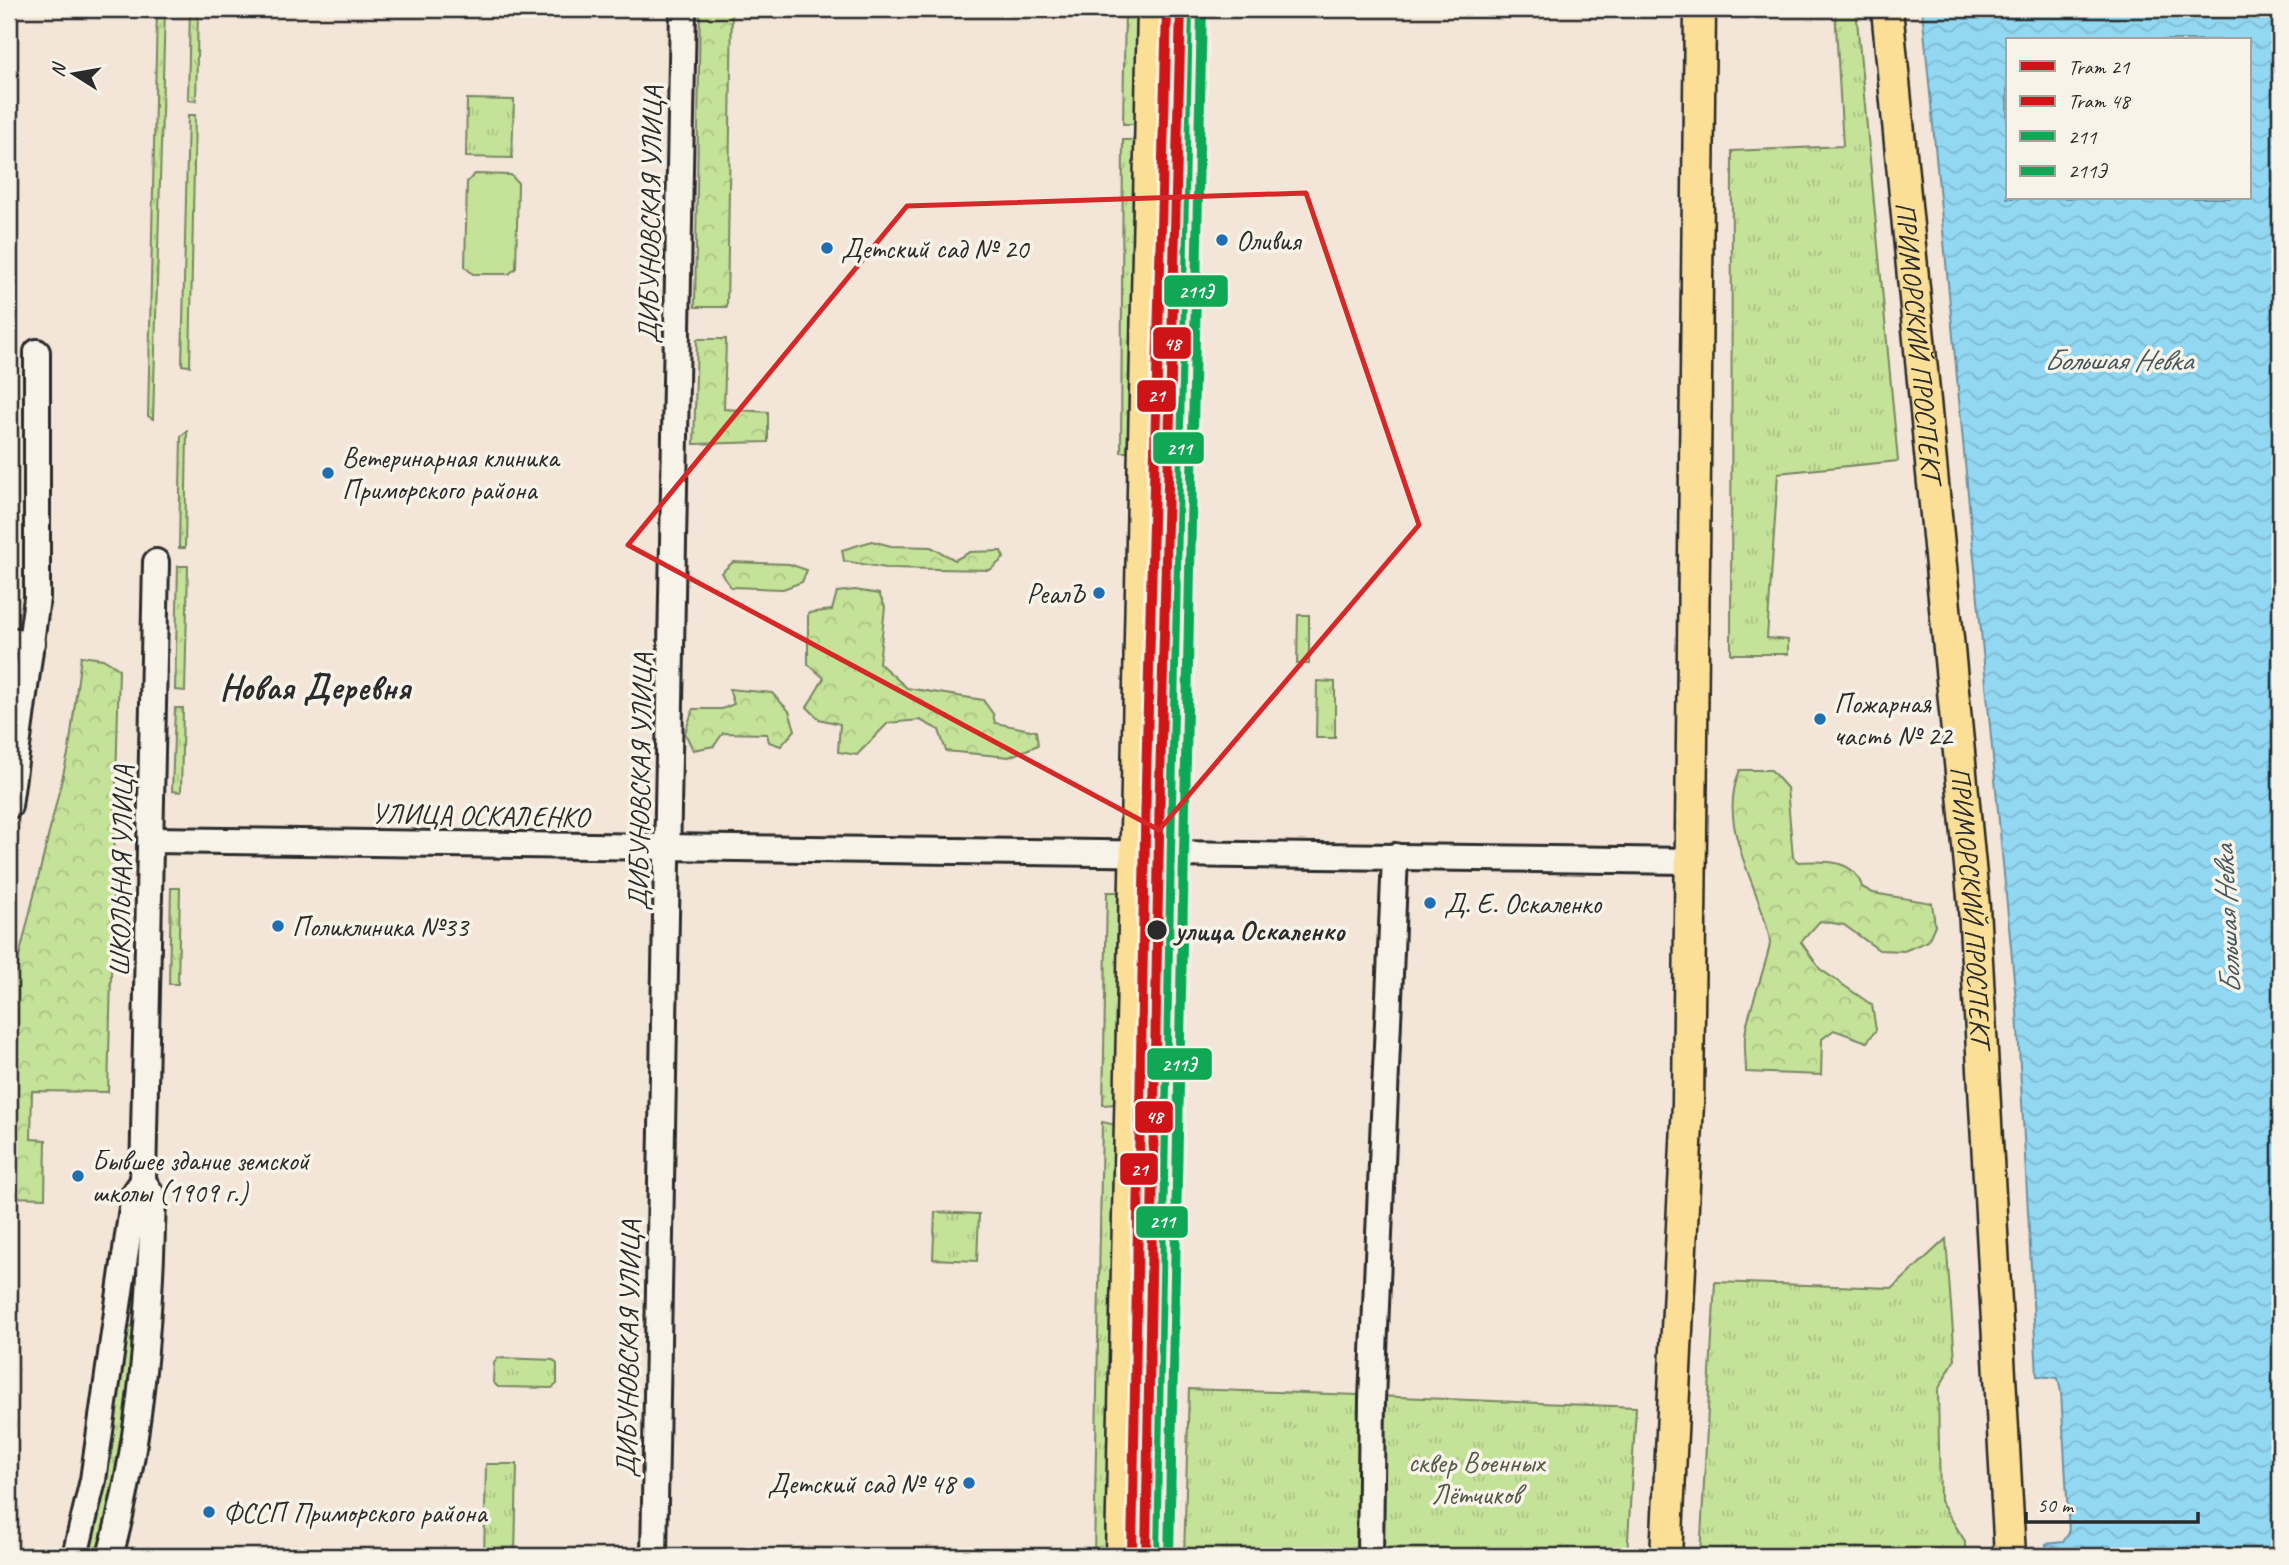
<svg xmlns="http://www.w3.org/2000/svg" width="2289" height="1565" viewBox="0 0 2289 1565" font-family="Caveat,sans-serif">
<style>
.grass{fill:url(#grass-tufts);stroke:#788662;stroke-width:2}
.forest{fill:url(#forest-crowns);stroke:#788662;stroke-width:2}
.pitch{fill:#c5e299;stroke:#788662;stroke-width:2}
.water{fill:url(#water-waves);stroke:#6993a3;stroke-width:2;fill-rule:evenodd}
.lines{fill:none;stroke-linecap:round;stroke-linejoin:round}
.minor-casing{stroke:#2b2b2b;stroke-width:30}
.major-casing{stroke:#2b2b2b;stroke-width:35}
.minor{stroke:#f7f3e8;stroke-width:24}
.major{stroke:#fbdf96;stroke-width:30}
.bus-1-casing{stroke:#f7f3e8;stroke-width:16}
.bus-2-casing{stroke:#f7f3e8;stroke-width:16}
.bus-1{stroke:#10a855;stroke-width:10}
.bus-2{stroke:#10a855;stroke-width:10}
.tram-1-casing{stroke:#f7f3e8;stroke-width:16}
.tram-2-casing{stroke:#f7f3e8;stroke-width:16}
.tram-1{stroke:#ce1417;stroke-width:10}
.tram-2{stroke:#ce1417;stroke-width:10}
.marked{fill:none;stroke:#d62828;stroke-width:5;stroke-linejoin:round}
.poi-dot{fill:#1f6fb2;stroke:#f7f3e8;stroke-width:2.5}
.stop-dot{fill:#2b2b2b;stroke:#f7f3e8;stroke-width:2.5}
.labels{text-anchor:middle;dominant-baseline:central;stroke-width:7;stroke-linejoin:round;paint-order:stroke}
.street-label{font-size:28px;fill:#2b2b2b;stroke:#f7f3e8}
.poi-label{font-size:28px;fill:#2b2b2b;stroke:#f7f3e8;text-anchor:start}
.stop-label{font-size:28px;font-weight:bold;fill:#2b2b2b;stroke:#f7f3e8;text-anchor:start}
.park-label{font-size:28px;fill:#525946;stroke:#f7f3e8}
.water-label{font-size:30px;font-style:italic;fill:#45565d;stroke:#f7f3e8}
.district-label{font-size:35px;font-weight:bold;fill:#2b2b2b;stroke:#f7f3e8}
.line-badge{stroke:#f7f3e8;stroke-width:2.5}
.badge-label{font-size:19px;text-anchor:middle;font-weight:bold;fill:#fff}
</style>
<defs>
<pattern id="grass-tufts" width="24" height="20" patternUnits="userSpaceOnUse" patternTransform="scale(1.75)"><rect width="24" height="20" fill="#c5e299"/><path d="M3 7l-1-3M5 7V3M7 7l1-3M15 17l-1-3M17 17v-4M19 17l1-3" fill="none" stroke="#a9c284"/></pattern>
<pattern id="forest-crowns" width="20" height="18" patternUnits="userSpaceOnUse" patternTransform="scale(1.75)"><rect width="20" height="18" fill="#c5e299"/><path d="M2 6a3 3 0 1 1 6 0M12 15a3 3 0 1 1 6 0" fill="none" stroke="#a9c284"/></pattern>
<pattern id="water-waves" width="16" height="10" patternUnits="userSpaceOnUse" patternTransform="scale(1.75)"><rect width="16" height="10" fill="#92d8f3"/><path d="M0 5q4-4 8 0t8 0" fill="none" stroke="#7ebad0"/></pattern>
</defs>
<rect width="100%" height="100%" fill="#f3e5d8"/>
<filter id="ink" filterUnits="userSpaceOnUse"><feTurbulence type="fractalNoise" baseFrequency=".0143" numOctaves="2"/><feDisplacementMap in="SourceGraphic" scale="14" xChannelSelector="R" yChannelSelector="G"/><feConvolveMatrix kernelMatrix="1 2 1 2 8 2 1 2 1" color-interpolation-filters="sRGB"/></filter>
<g filter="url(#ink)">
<g class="grass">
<polygon points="157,9 165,9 153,419 148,416"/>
<polygon points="190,9 198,9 196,101 188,100"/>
<polygon points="1125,9 1144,9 1142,124 1123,124"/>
<polygon points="1197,9 1205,9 1199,327 1190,327"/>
<polygon points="1835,9 1856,9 1898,461 1778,473 1767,638 1788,640 1788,654 1731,654 1732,151 1843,146"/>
<polygon points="467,99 514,100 512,158 466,157"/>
<polygon points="188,115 195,115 190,366 182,365"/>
<polygon points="1123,140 1141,140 1135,452 1121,452"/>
<polygon points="187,431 185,548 179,548 181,436"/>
<polygon points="178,566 188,566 185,691 175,690"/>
<polygon points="1298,615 1309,615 1309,664 1297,664"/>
<polygon points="1317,681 1335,682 1335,738 1316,738"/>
<polygon points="175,708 183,708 181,792 172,791"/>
<polygon points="171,888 180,888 178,984 169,984"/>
<polygon points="1107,892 1125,892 1116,1104 1103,1105"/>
<polygon points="1102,1122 1116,1125 1111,1556 1094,1556"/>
<polygon points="935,1212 979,1214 977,1261 933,1259"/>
<polygon points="1946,1239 1955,1359 1938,1390 1940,1501 1965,1541 1965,1556 1700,1556 1715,1282 1893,1288"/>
<polygon points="132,1326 137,1330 115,1483 97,1556 88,1556 105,1482 128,1329"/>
<polygon points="498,1358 553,1360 557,1364 557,1384 552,1388 498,1387 493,1382 494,1363"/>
<polygon points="1189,1389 1358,1395 1359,1556 1184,1556"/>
<polygon points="1376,1396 1636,1407 1627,1556 1378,1556"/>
<polygon points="486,1464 517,1464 515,1556 484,1556"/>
</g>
<g class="forest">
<polygon points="700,9 732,9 727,307 695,307"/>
<polygon points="697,339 726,339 724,409 768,412 768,442 694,444"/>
<polygon points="872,541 891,546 931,547 955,560 970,552 1001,551 1004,558 990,570 886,568 844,561 842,550"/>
<polygon points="733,562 789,564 807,570 802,582 783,589 731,587 721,573"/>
<polygon points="855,590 879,594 885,607 879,663 907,688 983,700 993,714 995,723 1036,731 1038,745 1009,757 946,751 939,730 920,720 888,723 857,755 838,752 840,724 819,719 807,707 824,678 808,664 808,613 832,610 837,592"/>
<polygon points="81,656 103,659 119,669 108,1092 32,1091 31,1139 46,1140 45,1198 9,1197 9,999 69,750"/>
<polygon points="729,689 772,693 789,711 795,730 781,746 769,742 767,734 723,733 714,746 693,750 685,733 693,709 722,709 734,704"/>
<path d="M1740 770H1771L1787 788 1793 857 1798 862C1824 861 1854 858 1862 887L1873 893 1932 903 1935 925 1928 941 1904 951 1879 950 1844 925 1820 921 1801 942 1820 969 1872 1005 1876 1030 1867 1042 1834 1030 1822 1039 1821 1075 1746 1072C1746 1058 1743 1042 1746 1029 1748 1013 1772 948 1770 941 1760 884 1715 828 1740 770Z"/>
</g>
<polygon class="pitch" points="475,174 511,175 518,183 516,268 509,274 473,274 465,267 467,182"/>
<path class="water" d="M1922 9H2280V1556H2046V1544L2063 1542 2069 1533 2061 1392 2058 1378 2037 1376 2017 1011ZM2007 40H2249V198H2007Z"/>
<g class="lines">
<defs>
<g id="minor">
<polyline points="9,640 32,643"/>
<polyline points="9,806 37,598 37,352"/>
<polyline points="151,840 1690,861"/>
<polyline points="75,1556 93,1480 134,1194 143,1181 156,562"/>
<path d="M110 1556C142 1440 150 1316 153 1196L143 1181"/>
<polyline points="654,1556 683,9"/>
<polyline points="1370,1556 1372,1400 1395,856"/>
</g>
<g id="major">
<path id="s1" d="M1887 9 1974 907 2010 1556"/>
<polyline points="1121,1556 1153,9"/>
<polyline points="1155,1556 1188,9"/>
<polyline points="1666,1556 1688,1103 1700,9"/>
</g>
</defs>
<use href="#minor" class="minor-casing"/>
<use href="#major" class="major-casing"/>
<use href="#minor" class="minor"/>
<use href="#major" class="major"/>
<defs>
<polyline id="bus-1" points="1155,1556 1188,9"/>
<polyline id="bus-2" points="1169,1556 1202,9"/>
</defs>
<use href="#bus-1" class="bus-1-casing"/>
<use href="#bus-2" class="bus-2-casing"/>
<use href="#bus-1" class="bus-1"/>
<use href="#bus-2" class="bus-2"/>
<defs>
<polyline id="tram-1" points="1132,1556 1146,781 1167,9"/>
<polyline id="tram-2" points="1146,1556 1160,781 1181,9"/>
</defs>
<use href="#tram-1" class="tram-1-casing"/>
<use href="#tram-2" class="tram-2-casing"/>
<use href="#tram-1" class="tram-1"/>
<use href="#tram-2" class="tram-2"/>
</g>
</g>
<path class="marked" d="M1306 193 1419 525 1159 830 628 545 907 206Z"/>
<g class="poi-dot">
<circle cx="1222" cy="240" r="7"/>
<circle cx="827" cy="248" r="7"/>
<circle cx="328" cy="473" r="7"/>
<circle cx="1099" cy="593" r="7"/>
<circle cx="1820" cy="719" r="7"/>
<circle cx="1430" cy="903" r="7"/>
<circle cx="278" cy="926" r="7"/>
<circle cx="78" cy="1176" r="7"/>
<circle cx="969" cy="1483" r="7"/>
<circle cx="209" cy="1512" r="7"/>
</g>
<circle class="stop-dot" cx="1157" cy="930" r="11"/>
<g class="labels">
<g class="street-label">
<text transform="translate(650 215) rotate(-89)">ДИБУНОВСКАЯ УЛИЦА</text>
<text stroke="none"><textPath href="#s1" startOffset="334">ПРИМОРСКИЙ ПРОСПЕКТ</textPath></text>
<text transform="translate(640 782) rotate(-89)">ДИБУНОВСКАЯ УЛИЦА</text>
<text transform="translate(480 815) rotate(1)">УЛИЦА ОСКАЛЕНКО</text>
<text transform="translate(121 871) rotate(-89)">ШКОЛЬНАЯ УЛИЦА</text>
<text stroke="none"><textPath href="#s1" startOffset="901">ПРИМОРСКИЙ ПРОСПЕКТ</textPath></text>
<text transform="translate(628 1349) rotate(-89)">ДИБУНОВСКАЯ УЛИЦА</text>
</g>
<g class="poi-label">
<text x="1236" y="240">Оливия</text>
<text x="841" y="248">Детский сад № 20</text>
<text x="342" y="457">Ветеринарная клиника<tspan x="342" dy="32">Приморского района</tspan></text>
<text x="1085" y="593" text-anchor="end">РеалЪ</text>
<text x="1834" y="703">Пожарная<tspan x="1834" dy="32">часть № 22</tspan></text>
<text x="1444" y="903">Д. Е. Оскаленко</text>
<text x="292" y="926">Поликлиника №33</text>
<text x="92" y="1160">Бывшее здание земской<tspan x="92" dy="32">школы (1909 г.)</tspan></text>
<text x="955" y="1483" text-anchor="end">Детский сад № 48</text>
<text x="223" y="1512">ФССП Приморского района</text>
</g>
<g class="stop-label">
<text x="1175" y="930">улица Оскаленко</text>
</g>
<g class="park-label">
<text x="1476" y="1462">сквер Военных<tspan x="1476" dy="32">Лётчиков</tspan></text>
</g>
<g class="water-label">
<text x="2118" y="360">Большая Невка</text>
<text transform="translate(2227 920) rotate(-93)">Большая Невка</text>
</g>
<g class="district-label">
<text x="315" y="687">Новая Деревня</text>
</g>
</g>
<g class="line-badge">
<rect x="1163" y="274" width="66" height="34" rx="7" fill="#10a855"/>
<rect x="1152" y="326" width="40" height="34" rx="7" fill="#ce1417"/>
<rect x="1136" y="379" width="41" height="34" rx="7" fill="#ce1417"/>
<rect x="1152" y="431" width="53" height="34" rx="7" fill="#10a855"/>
<rect x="1146" y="1047" width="67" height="34" rx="7" fill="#10a855"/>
<rect x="1134" y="1100" width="40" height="34" rx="7" fill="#ce1417"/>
<rect x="1119" y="1152" width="40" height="34" rx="7" fill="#ce1417"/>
<rect x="1135" y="1205" width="54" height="34" rx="7" fill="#10a855"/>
</g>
<g class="badge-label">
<text x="1196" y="298">211Э</text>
<text x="1172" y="350">48</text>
<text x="1156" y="402">21</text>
<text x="1179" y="455">211</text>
<text x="1179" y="1071">211Э</text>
<text x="1154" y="1123">48</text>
<text x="1139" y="1176">21</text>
<text x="1162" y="1228">211</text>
</g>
<rect width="2289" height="1565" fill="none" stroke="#f7f3e8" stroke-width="35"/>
<rect x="18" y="18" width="2254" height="1530" fill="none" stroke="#2b2b2b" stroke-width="2.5" filter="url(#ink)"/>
<rect x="2006" y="38" width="245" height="161" fill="#f7f3e8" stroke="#a5a39c" stroke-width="2"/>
<rect x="2020" y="61" width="35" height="10" fill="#ce1417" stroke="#a5a39c" stroke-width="2"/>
<text x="2068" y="74" font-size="21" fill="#2b2b2b">Tram 21</text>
<rect x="2020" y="96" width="35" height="10" fill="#ce1417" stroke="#a5a39c" stroke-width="2"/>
<text x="2068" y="108" font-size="21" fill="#2b2b2b">Tram 48</text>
<rect x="2020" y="131" width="35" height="10" fill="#10a855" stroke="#a5a39c" stroke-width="2"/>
<text x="2068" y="144" font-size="21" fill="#2b2b2b">211</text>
<rect x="2020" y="166" width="35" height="10" fill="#10a855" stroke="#a5a39c" stroke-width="2"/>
<text x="2068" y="178" font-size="21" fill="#2b2b2b">211Э</text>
<g transform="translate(74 74) rotate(281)" stroke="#f7f3e8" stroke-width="5" paint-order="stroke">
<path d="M0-5L12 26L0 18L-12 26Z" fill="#2b2b2b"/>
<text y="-10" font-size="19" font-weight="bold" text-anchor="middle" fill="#2b2b2b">N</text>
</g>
<path d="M2026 1512v10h172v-10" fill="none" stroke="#2b2b2b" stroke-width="3.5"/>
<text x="2037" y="1512" font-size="21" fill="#2b2b2b" stroke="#f7f3e8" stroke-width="5" paint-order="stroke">50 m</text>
</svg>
